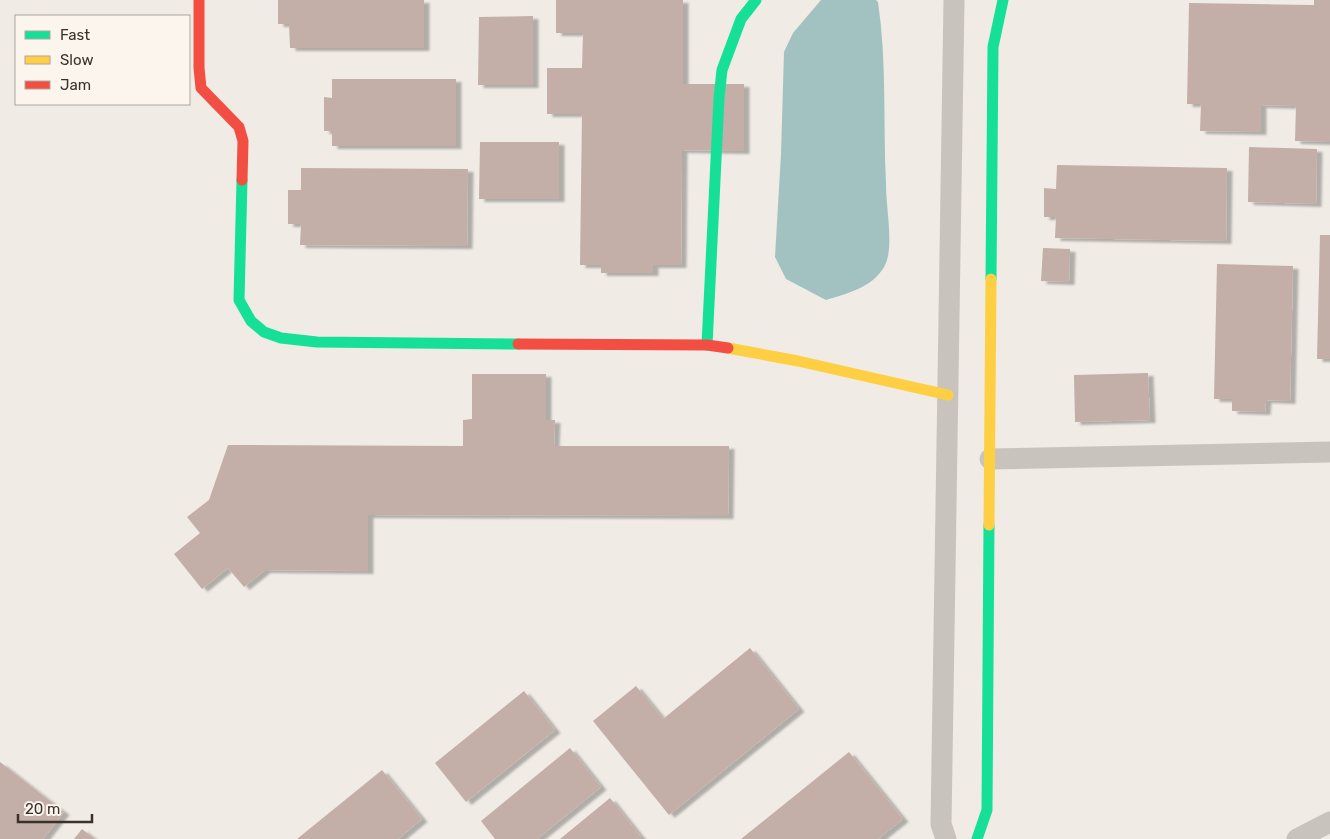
<svg xmlns="http://www.w3.org/2000/svg" width="1330" height="839" viewBox="0 0 1330 839" font-family="Rubik,sans-serif">
<style>
.water{fill:#a1c2c1}
.building{fill:#c3afa7;filter:url(#shadow)}
.lines{fill:none;stroke-linecap:round;stroke-linejoin:round}
.street{stroke:#c9c3be;stroke-width:21}
.fast{stroke:#16e098;stroke-width:11}
.slow{stroke:#ffcf43;stroke-width:11}
.jam{stroke:#f24e42;stroke-width:11}
</style>
<defs>
<filter id="shadow"><feDropShadow dx="5.5" dy="3" stdDeviation="1" flood-color="#0004"/></filter>
</defs>
<rect width="100%" height="100%" fill="#f0ebe5"/>
<path class="water" d="M821 0H876L878 2C887 62 883 124 886 184 886 206 892 235 888 256 887 260 885 267 882 270 870 288 846 294 826 300L786 279 775 257 781 154 784 52 793 33Z"/>
<g class="building">
<polygon points="278,0 424,0 424,48 290,48 289,24 278,24"/>
<polygon points="556,0 683,0 683,84 744,84 744,151 682,150 681,265 653,265 653,273 601,273 601,265 580,265 582,114 547,114 547,68 582,68 583,33 556,33"/>
<polygon points="1314,0 1330,0 1330,142 1295,141 1296,106 1261,105 1261,132 1200,131 1201,104 1187,104 1189,3 1314,5"/>
<polygon points="533,16 533,85 478,85 479,17"/>
<polygon points="332,79 456,79 456,146 332,146 332,131 324,131 324,97 332,98"/>
<polygon points="480,142 559,142 559,199 479,199"/>
<polygon points="1249,147 1317,149 1316,204 1248,202"/>
<polygon points="1057,165 1227,168 1226,241 1055,238 1056,217 1044,217 1044,188 1056,189"/>
<polygon points="301,168 468,169 467,246 300,245 301,224 288,224 288,190 301,190"/>
<polygon points="1320,235 1330,235 1330,359 1317,359"/>
<polygon points="1043,248 1070,249 1069,282 1041,281"/>
<polygon points="1217,264 1293,266 1290,401 1266,400 1265,412 1232,411 1232,399 1214,399"/>
<polygon points="1148,373 1150,420 1075,422 1074,375"/>
<polygon points="472,374 546,374 546,420 555,420 554,446 729,446 728,516 368,515 368,571 265,570 244,587 228,568 202,589 174,554 200,533 187,517 209,500 228,445 463,446 463,420 472,419"/>
<polygon points="750,648 799,709 669,815 593,721 636,686 663,719"/>
<polygon points="524,691 555,730 466,802 435,763"/>
<polygon points="570,748 601,787 537,839 495,839 481,821"/>
<polygon points="849,752 903,819 878,839 741,839"/>
<polygon points="0,762 64,812 43,839 0,839"/>
<polygon points="382,770 422,819 398,839 297,839"/>
<polygon points="610,798 641,837 639,839 560,839"/>
<polygon points="82,829 95,839 74,839"/>
</g>
<g class="lines">
<g class="street">
<polyline points="990,459 1330,452"/>
<polyline points="946,839 941,824 954,0"/>
<polyline points="1297,839 1330,822"/>
</g>
<g class="fast">
<polyline points="242,180 239,300 251,321 264,332 281,338 317,342 518,344"/>
<polyline points="991,279 993,47 1003,0"/>
<polyline points="707,345 719,98 722,70 741,19 756,0"/>
<polyline points="977,839 987,810 989,525"/>
</g>
<g class="slow">
<polyline points="728,348 798,361 948,395"/>
<polyline points="989,525 991,279"/>
</g>
<g class="jam">
<polyline points="199,0 199,68 201,88 239,127 243,141 242,180"/>
<polyline points="518,344 707,345 728,348"/>
</g>
</g>
<rect x="15" y="15" width="175" height="90" fill="#fbf5ee" stroke="#aea6a0"/>
<rect x="25" y="31" width="25" height="8" fill="#16e098" stroke="#aea6a0"/>
<text x="60" y="40" font-size="15" fill="#3b302b">Fast</text>
<rect x="25" y="56" width="25" height="8" fill="#ffcf43" stroke="#aea6a0"/>
<text x="60" y="65" font-size="15" fill="#3b302b">Slow</text>
<rect x="25" y="81" width="25" height="8" fill="#f24e42" stroke="#aea6a0"/>
<text x="60" y="90" font-size="15" fill="#3b302b">Jam</text>
<path d="M18 814v8h74v-8" fill="none" stroke="#3b302b" stroke-width="2.5"/>
<text x="25" y="814" font-size="15" fill="#3b302b" stroke="#fbf5ee" stroke-width="4" paint-order="stroke">20 m</text>
</svg>
